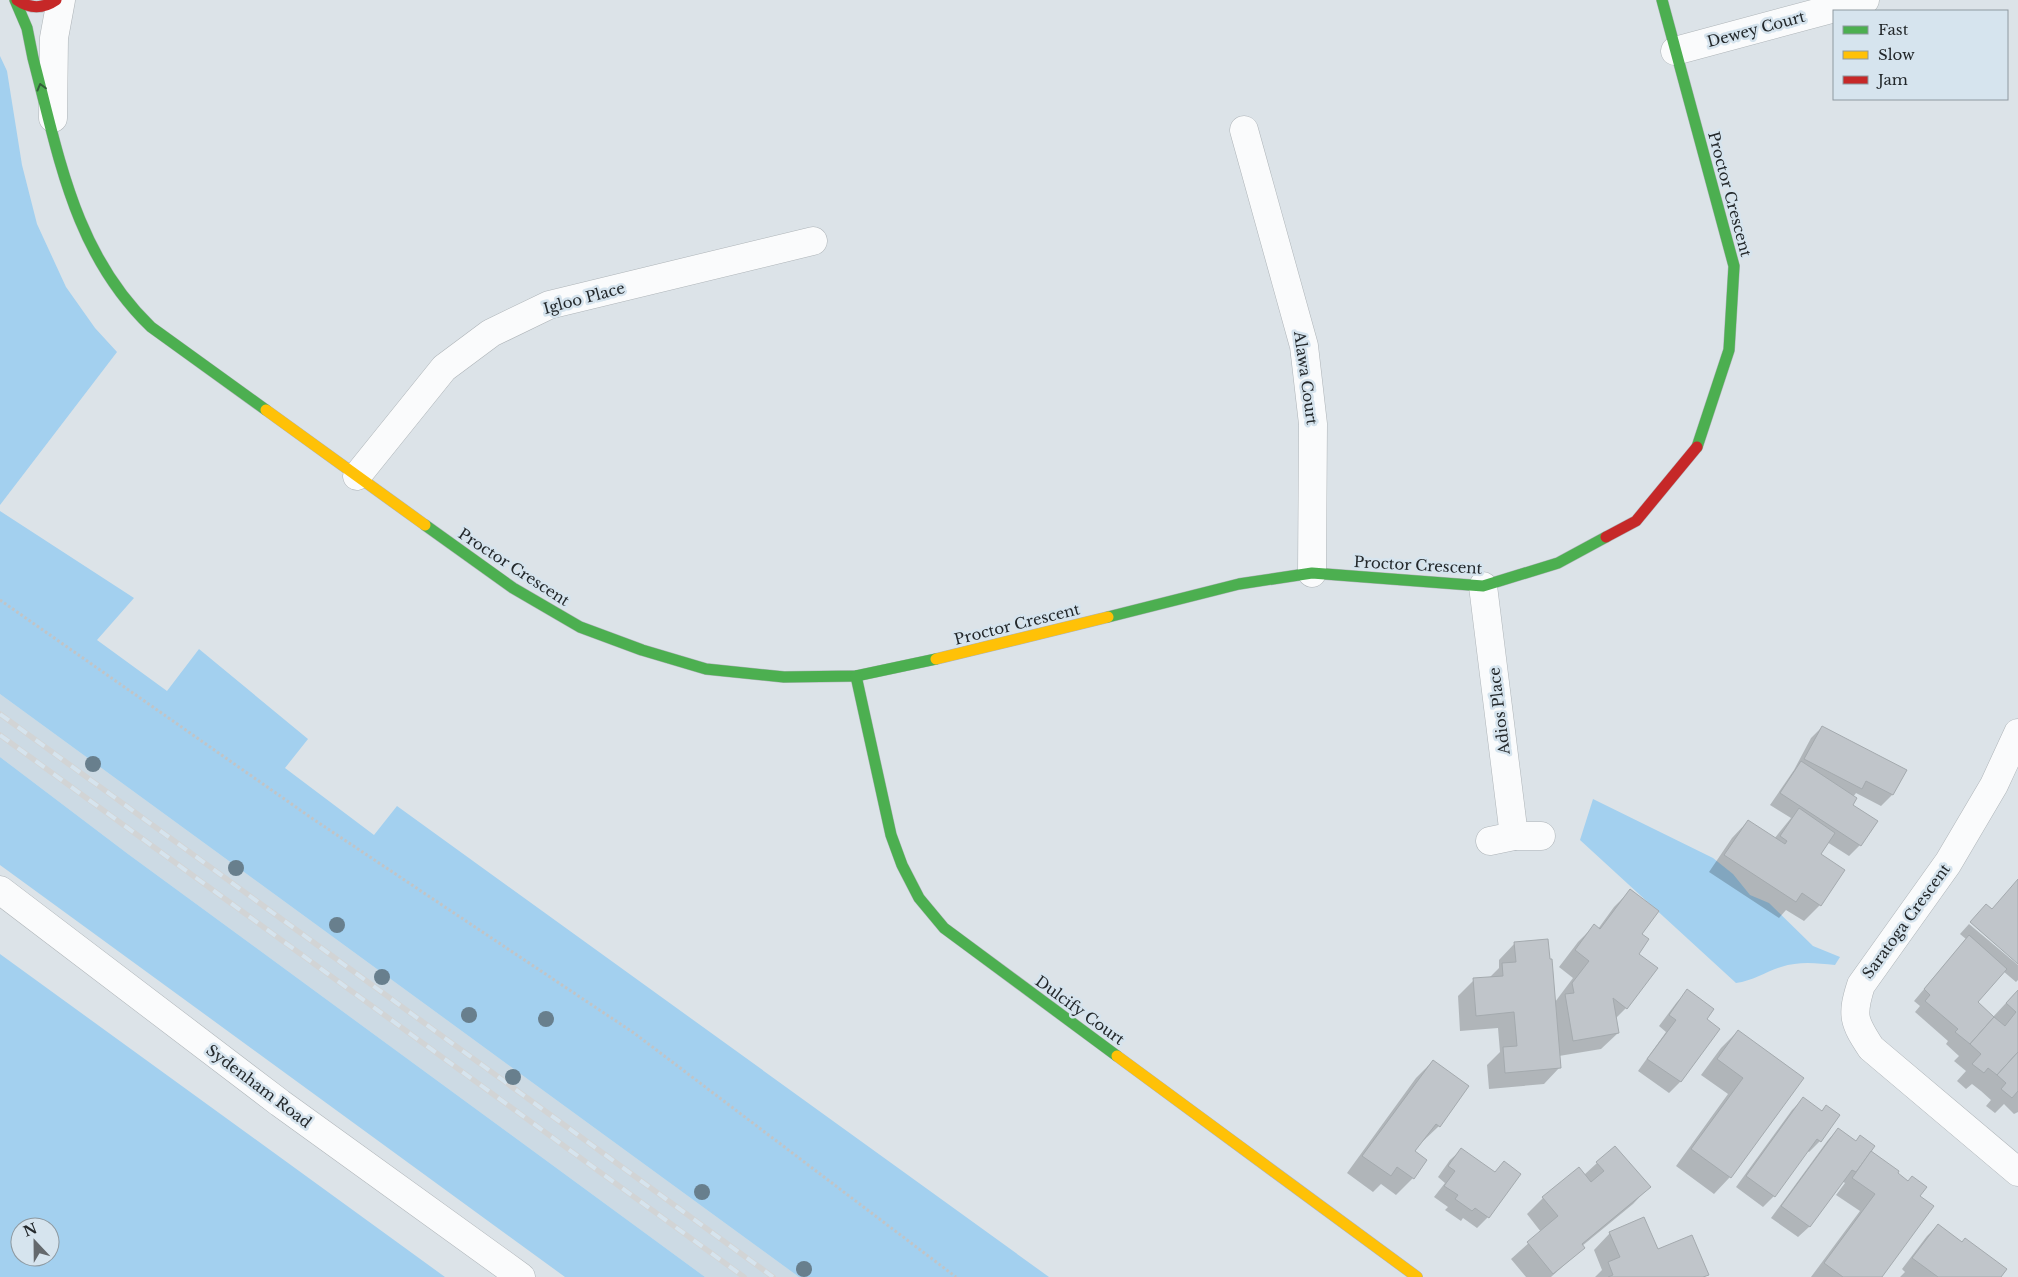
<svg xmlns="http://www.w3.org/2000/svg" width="2018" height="1277" viewBox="0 0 2018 1277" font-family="'Libre Baskerville',serif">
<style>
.built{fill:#ccdae4}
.green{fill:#a3d0ef;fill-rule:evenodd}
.shadow{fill:#0003}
.building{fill:#c0c5ca;stroke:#a4aaae}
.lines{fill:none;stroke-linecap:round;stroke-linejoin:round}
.street-casing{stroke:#aeb4b8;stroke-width:29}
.fast-casing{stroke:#aeb4b8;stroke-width:12}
.slow-casing{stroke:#aeb4b8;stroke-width:12}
.jam-casing{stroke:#aeb4b8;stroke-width:12}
.path{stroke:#c2c4c6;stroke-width:3;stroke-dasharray:2.5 2.5;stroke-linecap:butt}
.street{stroke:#fafbfc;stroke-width:28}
.fast{stroke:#4caf50;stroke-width:11}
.slow{stroke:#ffc107;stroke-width:11}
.jam{stroke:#c62828;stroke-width:11}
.rail-casing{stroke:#d2d4d5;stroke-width:5.5}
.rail{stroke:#d6e4ee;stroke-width:4;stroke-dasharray:11;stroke-linecap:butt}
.tree{fill:#687f8d}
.oneway{stroke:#335e3a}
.labels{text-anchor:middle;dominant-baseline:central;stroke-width:5;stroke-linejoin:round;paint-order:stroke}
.street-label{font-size:15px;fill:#23282b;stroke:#d6e4ee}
</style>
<rect width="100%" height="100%" fill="#dce3e8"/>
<polygon class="built" points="0,694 799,1277 705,1277 128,854 0,757"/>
<g class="green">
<polygon points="0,56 7,71 22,165 37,224 66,287 95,328 117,352 0,505"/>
<polygon points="0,511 134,598 97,640 167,691 199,649 308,739 285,768 374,835 397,806 1049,1277 799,1277 0,694"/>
<polygon points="0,757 128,854 705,1277 565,1277 0,865"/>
<path d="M1593 799 1713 858 1733 874 1750 895 1769 903 1813 946 1840 957 1835 965C1816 963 1799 961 1781 967 1765 972 1753 981 1736 983L1580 840Z"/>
<path d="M0 954 445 1277H0ZM20 1227H50V1257H20Z"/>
</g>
<g class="shadow">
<polygon points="1822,727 1905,771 1892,795 1881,806 1856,793 1853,797 1851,805 1876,821 1860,845 1849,856 1827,842 1819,855 1820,905 1804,921 1786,910 1779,918 1709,872 1732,838 1748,821 1774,839 1791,818 1770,805 1794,770 1811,738"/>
<polygon points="1630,891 1640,934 1626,1008 1615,1019 1618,1033 1601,1049 1559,1056 1560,1067 1544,1084 1489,1089 1487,1065 1500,1052 1498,1028 1460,1031 1458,996 1474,980 1489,978 1499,968 1499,960 1515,943 1555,1002 1573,978 1559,967 1578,942 1594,926 1598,929 1614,907"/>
<polygon points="1969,924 2018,965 2018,980 2016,982 2003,971 1976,1002 1993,1017 2018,990 2018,1112 2014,1114 2004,1104 1995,1113 1986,1106 1991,1100 1981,1091 1972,1084 1966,1089 1957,1081 1966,1071 1954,1061 1959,1056 1946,1044 1948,1041 1915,1012 1920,1006 1914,1001 1966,939 1960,934"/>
<polygon points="1688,991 1706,1019 1718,1029 1680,1082 1669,1093 1638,1071 1666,1032 1659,1026 1677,1002"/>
<polygon points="1738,1031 1802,1078 1730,1177 1714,1194 1676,1166 1728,1094 1701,1075 1721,1048"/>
<polygon points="1433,1061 1439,1126 1422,1142 1421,1141 1414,1151 1425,1160 1413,1178 1396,1195 1381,1184 1373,1192 1347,1173 1416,1078"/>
<polygon points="1803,1099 1821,1112 1826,1107 1820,1141 1809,1152 1807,1151 1774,1196 1763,1207 1736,1187 1792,1110"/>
<polygon points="1838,1129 1870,1151 1918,1196 1881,1277 1811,1277 1860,1211 1836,1195 1845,1183 1842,1181 1809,1227 1798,1237 1771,1218 1828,1140"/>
<polygon points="1461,1150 1494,1173 1504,1163 1488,1217 1477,1228 1463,1218 1461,1221 1445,1210 1448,1207 1434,1197 1445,1183 1438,1177 1450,1160"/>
<polygon points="1597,1163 1649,1187 1633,1204 1582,1246 1583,1248 1551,1277 1526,1277 1511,1259 1541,1232 1527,1214 1543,1198 1584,1175"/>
<polygon points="1938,1225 1999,1277 1900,1277 1905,1272 1902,1269 1927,1236"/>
<polygon points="1610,1233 1657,1251 1707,1274 1705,1277 1595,1277 1602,1270 1594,1250"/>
</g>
<g class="building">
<polygon points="1822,726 1907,770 1893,795 1866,781 1862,789 1804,759"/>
<polygon points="1801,761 1857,798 1853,805 1878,821 1861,846 1780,793"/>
<polygon points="1799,808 1835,833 1821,854 1845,870 1821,906 1802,893 1796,902 1724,855 1748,820 1785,844 1787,841 1780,836"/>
<polygon points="2018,879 2018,964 1970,922 1986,904 1992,909"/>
<polygon points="1630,889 1659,911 1642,934 1649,939 1639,954 1658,968 1627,1009 1613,998 1619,1033 1573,1041 1565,994 1574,993 1572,983 1589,961 1575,950 1594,924 1600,929"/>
<polygon points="1969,935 2007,969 1978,1002 1994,1017 1970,1044 1955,1032 1958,1029 1925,1001 1930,995 1924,989"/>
<polygon points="1548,939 1550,959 1552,959 1561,1068 1505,1073 1503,1047 1517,1046 1514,1012 1476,1016 1473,978 1503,976 1502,963 1516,962 1514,942"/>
<polygon points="1687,989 1714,1009 1707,1019 1720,1029 1681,1082 1647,1059 1676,1020 1669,1015"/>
<polygon points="2018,990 2018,1052 1997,1075 1988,1068 1984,1073 1972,1064 1981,1054 1970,1044 1994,1017 2005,1026 2016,1012 2006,1003"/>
<polygon points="1738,1030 1804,1078 1731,1178 1691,1149 1743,1078 1717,1059"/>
<polygon points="2018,1052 2018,1091 2012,1098 2001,1089 2006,1083 1997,1075"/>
<polygon points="1433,1060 1469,1086 1440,1127 1436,1124 1415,1151 1427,1160 1414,1179 1397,1167 1391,1176 1362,1156"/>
<polygon points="1803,1097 1822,1111 1826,1105 1840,1115 1821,1142 1817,1139 1775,1197 1746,1176"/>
<polygon points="1838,1128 1856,1141 1860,1135 1875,1146 1856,1172 1852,1170 1810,1227 1781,1206"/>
<polygon points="1615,1146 1651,1187 1582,1244 1585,1248 1553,1274 1527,1242 1558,1216 1542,1197 1579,1167 1591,1182 1604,1171 1596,1162"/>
<polygon points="1461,1148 1495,1172 1504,1161 1521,1174 1489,1218 1475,1208 1472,1211 1455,1199 1458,1195 1444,1186 1455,1171 1448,1166"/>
<polygon points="1871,1151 1899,1171 1898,1173 1908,1181 1912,1176 1927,1187 1920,1196 1934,1206 1882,1277 1843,1277 1824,1263 1875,1194 1852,1178"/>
<polygon points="1644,1217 1658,1249 1692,1235 1709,1275 1703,1277 1608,1277 1613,1275 1608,1262 1620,1257 1609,1232"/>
<polygon points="1938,1224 1962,1242 1965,1238 2007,1269 2001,1277 1938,1277 1912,1258"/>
</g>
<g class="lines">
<defs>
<g id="street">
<polyline points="1675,51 1865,0"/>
<polyline points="53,118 54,38 61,0"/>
<polyline points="1244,130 1304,346 1313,424 1312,573"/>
<polyline points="357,476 444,368 491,333 549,305 813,241"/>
<polyline points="1483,586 1514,836"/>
<path d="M2018 733 1994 785 1948 863 1861 985C1851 1016 1854 1022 1871 1048L2018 1172"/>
<polyline points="1490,841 1514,836 1541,836"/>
<polyline points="0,890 280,1103 521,1277"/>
</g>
<g id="fast">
<path d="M15 0 27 28 33 58C59 156 74 253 151 327L266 410"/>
<polyline points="1662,0 1734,266 1729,350 1697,447"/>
<polyline points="425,525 513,588 580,627 642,650 706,669 784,677 856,676 936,659"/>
<polyline points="1108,617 1239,584 1312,573 1483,586 1558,563 1606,537"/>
<polyline points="856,676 891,835 902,865 919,898 944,928 1117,1056"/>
</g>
<g id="slow">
<polyline points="266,410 425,525"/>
<polyline points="936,659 1108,617"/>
<polyline points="1117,1056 1417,1277"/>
</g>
<g id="jam">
<path d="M17 0C30 9 43 9 56 0"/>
<polyline points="1606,537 1636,521 1697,447"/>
</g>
</defs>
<use href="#street" class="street-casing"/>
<use href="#fast" class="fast-casing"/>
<use href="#slow" class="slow-casing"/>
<use href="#jam" class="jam-casing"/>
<polyline class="path" points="0,600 313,819 634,1033 956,1277"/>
<use href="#street" class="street"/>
<use href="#fast" class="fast"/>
<use href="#slow" class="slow"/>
<use href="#jam" class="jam"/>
<defs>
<g id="rail">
<polyline points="0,714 773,1277"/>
<polyline points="0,735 744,1277"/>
</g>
</defs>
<use href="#rail" class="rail-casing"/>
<use href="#rail" class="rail"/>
</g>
<g class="tree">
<circle cx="93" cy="764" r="8"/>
<circle cx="236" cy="868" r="8"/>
<circle cx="337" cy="925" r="8"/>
<circle cx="382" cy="977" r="8"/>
<circle cx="469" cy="1015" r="8"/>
<circle cx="546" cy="1019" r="8"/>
<circle cx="513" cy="1077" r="8"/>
<circle cx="702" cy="1192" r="8"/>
<circle cx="804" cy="1269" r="8"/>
</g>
<defs><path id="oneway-chevron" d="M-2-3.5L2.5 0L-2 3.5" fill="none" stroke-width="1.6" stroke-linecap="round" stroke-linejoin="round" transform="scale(1.25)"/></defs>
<use class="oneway" href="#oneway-chevron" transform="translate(41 87) rotate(-105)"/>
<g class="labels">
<g class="street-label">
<text transform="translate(1756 29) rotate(-15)">Dewey Court</text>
<text transform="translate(1730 194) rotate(75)">Proctor Crescent</text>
<text transform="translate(584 298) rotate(-15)">Igloo Place</text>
<text transform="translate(1306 378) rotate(82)">Alawa Court</text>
<text transform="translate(1418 565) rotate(3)">Proctor Crescent</text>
<text transform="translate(514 567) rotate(33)">Proctor Crescent</text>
<text transform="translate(1017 624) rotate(-14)">Proctor Crescent</text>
<text transform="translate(1499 711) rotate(-97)">Adios Place</text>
<text transform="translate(1906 921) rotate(-54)">Saratoga Crescent</text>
<text transform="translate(1080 1010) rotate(36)">Dulcify Court</text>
<text transform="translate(259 1086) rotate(37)">Sydenham Road</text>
</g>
</g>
<rect x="1833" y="10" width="175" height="90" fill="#d6e4ee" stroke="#8e99a0"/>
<rect x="1843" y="26" width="25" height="8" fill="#4caf50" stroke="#8e99a0"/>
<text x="1878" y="35" font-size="15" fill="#23282b">Fast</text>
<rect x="1843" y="51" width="25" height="8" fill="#ffc107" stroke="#8e99a0"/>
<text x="1878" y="60" font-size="15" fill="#23282b">Slow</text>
<rect x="1843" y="76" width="25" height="8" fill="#c62828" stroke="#8e99a0"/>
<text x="1878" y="85" font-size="15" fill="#23282b">Jam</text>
<g transform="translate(35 1242) rotate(338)"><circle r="24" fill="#d6e4ee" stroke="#8e99a0"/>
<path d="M0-4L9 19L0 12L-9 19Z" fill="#64696d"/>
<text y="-8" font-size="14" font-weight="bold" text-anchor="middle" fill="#23282b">N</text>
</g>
</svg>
